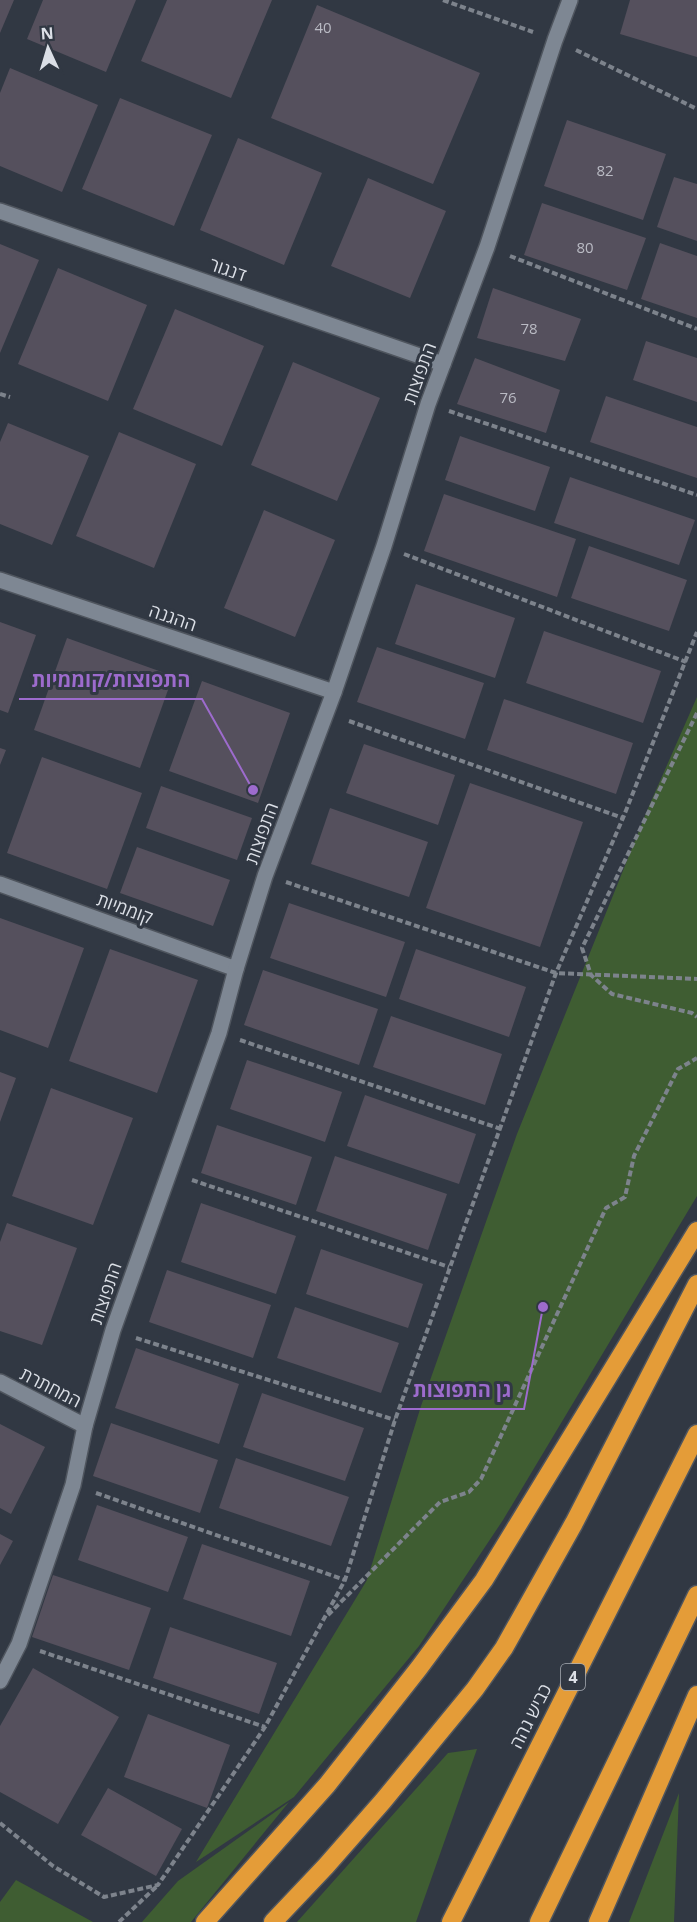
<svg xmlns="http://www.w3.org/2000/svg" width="697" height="1922" viewBox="0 0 697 1922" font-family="'Open Sans','Noto Sans Hebrew',sans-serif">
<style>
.green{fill:#3f5d32}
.building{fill:#55505d}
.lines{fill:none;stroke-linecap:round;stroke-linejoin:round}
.minor-casing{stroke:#4f555e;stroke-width:18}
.highway-casing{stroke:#4f555e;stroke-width:21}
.path{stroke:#7d838c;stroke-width:4;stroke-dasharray:6 3;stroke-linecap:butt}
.minor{stroke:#7e8793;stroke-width:15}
.highway{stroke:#e49c38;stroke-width:18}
.labels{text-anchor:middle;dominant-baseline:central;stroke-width:6;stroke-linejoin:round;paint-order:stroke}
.number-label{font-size:15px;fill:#babbc4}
.shield{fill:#313843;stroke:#a8adb5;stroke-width:1.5}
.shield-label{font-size:16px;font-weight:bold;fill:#dbdfe6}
.street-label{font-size:18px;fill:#dbdfe6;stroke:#313843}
.leader{fill:none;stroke:#9d6bcd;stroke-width:2}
.callout-dot{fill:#9d6bcd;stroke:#313843;stroke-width:2}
.callout-label{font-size:20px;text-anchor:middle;font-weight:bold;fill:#9d6bcd;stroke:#313843;stroke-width:6;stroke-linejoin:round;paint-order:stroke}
</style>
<rect width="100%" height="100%" fill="#313843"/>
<g class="green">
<polygon points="697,697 697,1196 503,1520 419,1646 294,1797 196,1862 367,1580 421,1406 517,1134 649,806"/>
<polygon points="477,1749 416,1922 297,1922 448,1753"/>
<polygon points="679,1793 674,1922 629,1922"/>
<polygon points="289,1802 191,1922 142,1922 178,1881"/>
<polygon points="16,1880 93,1922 0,1922 0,1902"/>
</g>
<g class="building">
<polygon points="0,0 14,0 0,33"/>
<polygon points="43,0 136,0 106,72 27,39"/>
<polygon points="167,0 272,0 231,98 141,61"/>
<polygon points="630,0 697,0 697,57 620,34"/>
<polygon points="317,5 480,73 433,184 271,118"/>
<polygon points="10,68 98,105 62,192 0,166 0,93"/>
<polygon points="120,98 212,135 174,226 82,189"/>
<polygon points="567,120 666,154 643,220 544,186"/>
<polygon points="238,138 322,173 284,265 200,230"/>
<polygon points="674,177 697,184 697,241 657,227"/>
<polygon points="368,178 446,211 410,298 331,266"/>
<polygon points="542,203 646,238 627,290 524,255"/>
<polygon points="660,243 697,256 697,318 641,299"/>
<polygon points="0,244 39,260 0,353"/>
<polygon points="58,268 147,305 108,401 18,364"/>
<polygon points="493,288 581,319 565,361 477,338"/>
<polygon points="175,309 264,346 222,446 133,409"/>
<polygon points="646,341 697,358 697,402 633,380"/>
<polygon points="475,358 560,390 546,433 457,404"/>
<polygon points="293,362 380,398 337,501 251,465"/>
<polygon points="606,396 697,427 697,478 590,442"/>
<polygon points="8,423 89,456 52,545 0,524 0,442"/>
<polygon points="119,432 196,464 154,568 76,536"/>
<polygon points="460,436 550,467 535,511 445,480"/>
<polygon points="570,477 695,520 679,565 554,523"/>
<polygon points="444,494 576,539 557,597 424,551"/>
<polygon points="264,510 335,540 295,637 224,608"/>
<polygon points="589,546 687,580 669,631 571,598"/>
<polygon points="416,584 515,618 495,678 395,644"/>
<polygon points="0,622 36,635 8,713 0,710"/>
<polygon points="544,631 661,671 643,723 526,683"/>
<polygon points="67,638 173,676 140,768 34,730"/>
<polygon points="377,647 484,683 465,739 357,702"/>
<polygon points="202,681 290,713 258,803 169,771"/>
<polygon points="504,699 633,743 616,794 487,750"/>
<polygon points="364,744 455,775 438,825 346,793"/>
<polygon points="0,748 6,750 0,765"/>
<polygon points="42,757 142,793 107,889 7,853"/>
<polygon points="470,783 583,822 540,947 426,908"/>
<polygon points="161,786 252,818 237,860 146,828"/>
<polygon points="330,808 428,842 409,897 311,864"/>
<polygon points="137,847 230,880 213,926 120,893"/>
<polygon points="289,903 405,942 386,997 270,958"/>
<polygon points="0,918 84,948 48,1048 0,1030"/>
<polygon points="110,949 198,980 157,1093 69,1061"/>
<polygon points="416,949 526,987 509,1037 399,999"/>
<polygon points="263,970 378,1009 359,1065 244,1025"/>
<polygon points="391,1016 502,1054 485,1105 373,1067"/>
<polygon points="247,1060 342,1092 325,1142 230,1109"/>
<polygon points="0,1072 16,1078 0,1122"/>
<polygon points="51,1088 133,1118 93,1225 12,1196"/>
<polygon points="365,1095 476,1134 459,1184 347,1146"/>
<polygon points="217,1125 312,1157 296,1205 201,1173"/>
<polygon points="335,1156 447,1194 428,1250 316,1211"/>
<polygon points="201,1203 296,1236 276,1294 181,1262"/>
<polygon points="7,1223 77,1248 42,1345 0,1331 0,1242"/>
<polygon points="321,1249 423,1284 408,1328 306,1294"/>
<polygon points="167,1270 271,1305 253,1358 149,1322"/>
<polygon points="295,1307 399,1343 381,1393 277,1358"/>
<polygon points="136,1348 239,1384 219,1444 115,1408"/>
<polygon points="262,1393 364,1428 345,1481 243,1447"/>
<polygon points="111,1423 218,1460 200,1513 93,1476"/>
<polygon points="0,1424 45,1447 11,1514 0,1508"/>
<polygon points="236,1458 349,1497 331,1546 219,1508"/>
<polygon points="97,1505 188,1537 168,1592 78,1560"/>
<polygon points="0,1534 13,1541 0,1565"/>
<polygon points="202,1544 310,1581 291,1636 183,1599"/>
<polygon points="53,1575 151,1608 129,1670 32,1637"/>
<polygon points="170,1627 277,1663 259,1714 153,1678"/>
<polygon points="33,1668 119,1717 58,1824 0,1792 0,1726"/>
<polygon points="148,1714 230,1745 207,1808 124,1777"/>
<polygon points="108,1788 182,1829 156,1876 81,1835"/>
</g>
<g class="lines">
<defs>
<g id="minor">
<polyline points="0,211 443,364"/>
<polyline points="0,580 334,692"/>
<polyline points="0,884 236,969"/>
<polyline points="0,1382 85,1426"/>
<polyline points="0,1681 19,1644 73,1485 85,1426 113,1330 219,1033 236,969 265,876 334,692 384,546 428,404 487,247 555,40 570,0"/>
</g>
<g id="highway">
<polyline points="205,1922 327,1785 419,1668 484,1580 697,1231"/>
<polyline points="273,1922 326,1866 383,1801 475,1689 504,1648 574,1523 697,1284"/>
<polyline points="451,1922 697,1434"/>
<polyline points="539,1922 697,1595"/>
<polyline points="598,1922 697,1695"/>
</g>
</defs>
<use href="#minor" class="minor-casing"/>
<use href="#highway" class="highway-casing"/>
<g class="path">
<polyline points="443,0 533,32"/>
<polyline points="576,50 697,109"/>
<polyline points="510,256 697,329"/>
<polyline points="0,394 10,397"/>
<polyline points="449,411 697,495"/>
<polyline points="404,554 686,662"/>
<polyline points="697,713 582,948 591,975 612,994 692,1013 697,1017"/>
<polyline points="349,721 623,818"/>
<polyline points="286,882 556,973 697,979"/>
<polyline points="240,1040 501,1129"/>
<polyline points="192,1180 449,1267"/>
<polyline points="136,1338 395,1420"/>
<polyline points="96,1493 345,1580"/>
<polyline points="328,1615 440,1502 469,1492 481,1479 606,1208 625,1197 634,1156 678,1069 697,1058"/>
<polyline points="40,1651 265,1727"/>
<polyline points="0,1823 53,1866 104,1897 158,1885 265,1727 345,1580 395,1420 556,973 623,818 697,632"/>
<polyline points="119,1922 157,1886"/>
</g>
<use href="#minor" class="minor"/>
<use href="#highway" class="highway"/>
</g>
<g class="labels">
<g class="number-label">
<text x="323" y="27">40</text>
<text x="605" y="170">82</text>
<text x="585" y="247">80</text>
<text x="529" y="328">78</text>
<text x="508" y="397">76</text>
</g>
<rect class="shield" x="561" y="1664" width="24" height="26" rx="4.5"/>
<g class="shield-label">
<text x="573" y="1677">4</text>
</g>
<g class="street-label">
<text transform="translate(228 269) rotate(19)">דנגור</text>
<text transform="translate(419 373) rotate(-70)">התפוצות</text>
<text transform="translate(173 617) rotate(19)">ההגנה</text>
<text transform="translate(261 833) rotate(-70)">התפוצות</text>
<text transform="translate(125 908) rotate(20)">קוממיות</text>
<text transform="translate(105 1293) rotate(-71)">התפוצות</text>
<text transform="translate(51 1387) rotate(27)">המחתרת</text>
<text transform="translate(530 1716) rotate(-63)">כביש גהה</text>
</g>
</g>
<path class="leader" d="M253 790L202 699H19M543 1307L524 1409H401"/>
<g class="callout-dot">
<circle cx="253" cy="790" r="6"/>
<circle cx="543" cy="1307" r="6"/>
</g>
<g class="callout-label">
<text x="111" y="687">התפוצות/קוממיות</text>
<text x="462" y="1397">גן התפוצות</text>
</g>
<g transform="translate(48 48) rotate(356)" stroke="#313843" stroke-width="4.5" paint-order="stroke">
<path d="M0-4.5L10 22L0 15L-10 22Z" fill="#dbdfe6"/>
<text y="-9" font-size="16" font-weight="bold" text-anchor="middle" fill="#dbdfe6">N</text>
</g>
</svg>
